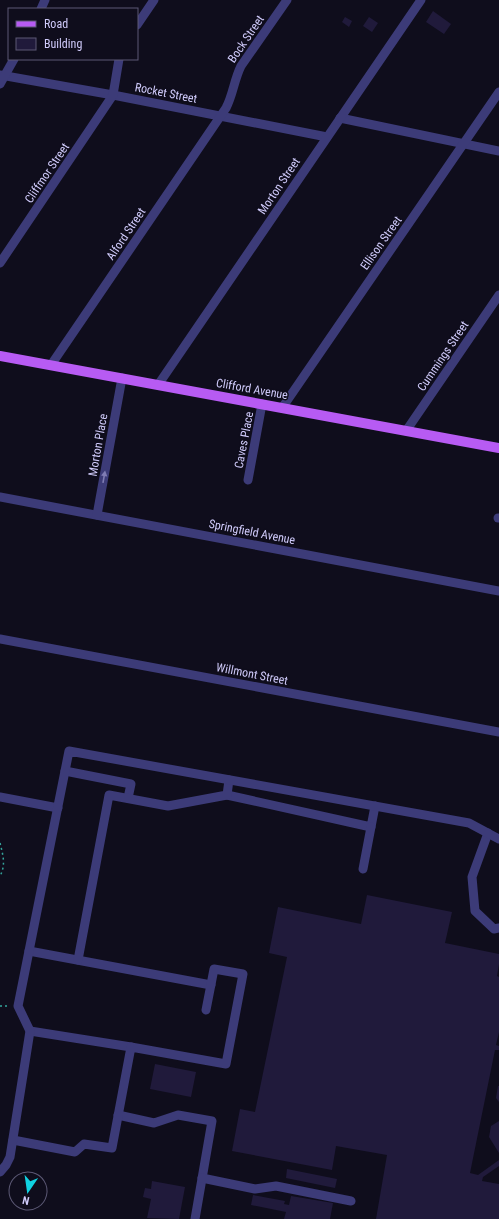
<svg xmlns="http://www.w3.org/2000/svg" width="499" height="1219" viewBox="0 0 499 1219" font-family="'Roboto Condensed',sans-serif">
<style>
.building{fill:#201a3b}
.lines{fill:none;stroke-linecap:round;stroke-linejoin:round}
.path{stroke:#35a59c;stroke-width:1.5;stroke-dasharray:2 3;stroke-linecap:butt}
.minor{stroke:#3c3b78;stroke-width:9}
.major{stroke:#b75bf3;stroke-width:10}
.oneway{fill:#7f7cb3}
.labels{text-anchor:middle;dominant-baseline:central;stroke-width:3;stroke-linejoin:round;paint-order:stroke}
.street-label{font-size:12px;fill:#d0cbfb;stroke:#0f0d1c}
</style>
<rect width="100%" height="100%" fill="#0f0d1c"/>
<g class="building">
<polygon points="433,11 451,24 444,34 426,22"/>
<polygon points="345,17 352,21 349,27 342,22"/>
<polygon points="369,17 378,23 372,32 363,26"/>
<polygon points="367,895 452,912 445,943 499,954 499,964 497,976 499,977 499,1032 496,1045 499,1046 499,1050 495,1050 470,1173 478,1175 499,1160 499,1166 483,1177 482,1181 499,1184 499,1219 376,1219 387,1155 336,1146 332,1170 232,1151 240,1109 255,1112 287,957 269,953 278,907 361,924"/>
<polygon points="155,1064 196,1072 191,1097 150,1089"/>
<polygon points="498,1086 499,1086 499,1102 496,1098"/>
<polygon points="499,1121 499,1153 489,1137 491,1126"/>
<polygon points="287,1169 337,1179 335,1188 286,1178"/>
<polygon points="152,1181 185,1187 179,1219 147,1218 151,1199 143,1197 145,1188 151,1189"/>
<polygon points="253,1195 285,1201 284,1204 289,1205 291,1196 333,1203 330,1219 284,1219 286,1212 251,1205"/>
</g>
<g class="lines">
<g class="path">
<path d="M0 843C3 855 6 865 0 876"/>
<polyline points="0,1006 10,1006"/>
</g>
<g class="minor">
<polyline points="41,9 45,0"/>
<polyline points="137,25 154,0"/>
<polyline points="0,75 113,95 327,137"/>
<polyline points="0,84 14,59"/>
<polyline points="340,118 499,151"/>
<polyline points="0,263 113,95 119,59"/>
<path d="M51 365 226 108C233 95 234 80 241 66L287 0"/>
<polyline points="158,385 421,0"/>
<polyline points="282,408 499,92"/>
<polyline points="406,431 499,295"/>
<polyline points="248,480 262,404"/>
<polyline points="0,497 499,591"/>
<polyline points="97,515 122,378"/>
<polyline points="498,518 499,518"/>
<polyline points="0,639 499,732"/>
<polyline points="65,771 131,784 128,798"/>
<polyline points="227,795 371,827 375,806"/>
<polyline points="0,797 58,808"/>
<polyline points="488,833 472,877 475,911 494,929 499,928"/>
<polyline points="363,869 371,827"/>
<polyline points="29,951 211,985"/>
<polyline points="78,960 109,795 168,806 227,795 229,780"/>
<polyline points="30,1031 131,1047"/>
<polyline points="118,1115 154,1123 178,1115 212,1121 195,1219"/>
<polyline points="13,1140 75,1152 84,1144 112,1148 131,1047 226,1064 243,974 214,969 206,1010"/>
<polyline points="0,1172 6,1165 10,1157 30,1031 18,1006 69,751 469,823 499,839"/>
<polyline points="202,1178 255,1189 276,1186 351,1201"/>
</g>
<polyline class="major" points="0,356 499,448"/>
</g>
<defs><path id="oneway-solid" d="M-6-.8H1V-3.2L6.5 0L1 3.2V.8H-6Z"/></defs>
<use class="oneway" href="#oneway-solid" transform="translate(104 477) rotate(-80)"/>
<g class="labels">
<g class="street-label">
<text transform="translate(246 39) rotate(-56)">Bock Street</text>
<text transform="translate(166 93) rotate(11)">Rocket Street</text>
<text transform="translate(47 173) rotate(-56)">Cliffmor Street</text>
<text transform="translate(279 186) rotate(-56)">Morton Street</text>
<text transform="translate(126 234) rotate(-56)">Alford Street</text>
<text transform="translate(381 243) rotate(-55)">Ellison Street</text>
<text transform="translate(443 356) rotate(-56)">Cummings Street</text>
<text transform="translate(252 389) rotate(10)">Clifford Avenue</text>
<text transform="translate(244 440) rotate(-79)">Caves Place</text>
<text transform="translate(98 445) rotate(-80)">Morton Place</text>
<text transform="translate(252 532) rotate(11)">Springfield Avenue</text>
<text transform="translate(252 674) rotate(11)">Willmont Street</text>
</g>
</g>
<rect x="8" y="8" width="130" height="52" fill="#0f0d1c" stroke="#5c5975"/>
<rect x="16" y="21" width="20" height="6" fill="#b75bf3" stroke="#5c5975"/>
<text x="44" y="28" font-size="12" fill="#d0cbfb">Road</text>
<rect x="16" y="38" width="20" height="12" fill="#201a3b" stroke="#5c5975"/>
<text x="44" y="48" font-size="12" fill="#d0cbfb">Building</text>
<g transform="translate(28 1191) rotate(193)"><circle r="19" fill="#0f0d1c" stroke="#5c5975"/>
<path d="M0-3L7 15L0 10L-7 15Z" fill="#10d2e2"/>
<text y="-6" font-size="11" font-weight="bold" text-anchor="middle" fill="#d0cbfb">N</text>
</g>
</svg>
